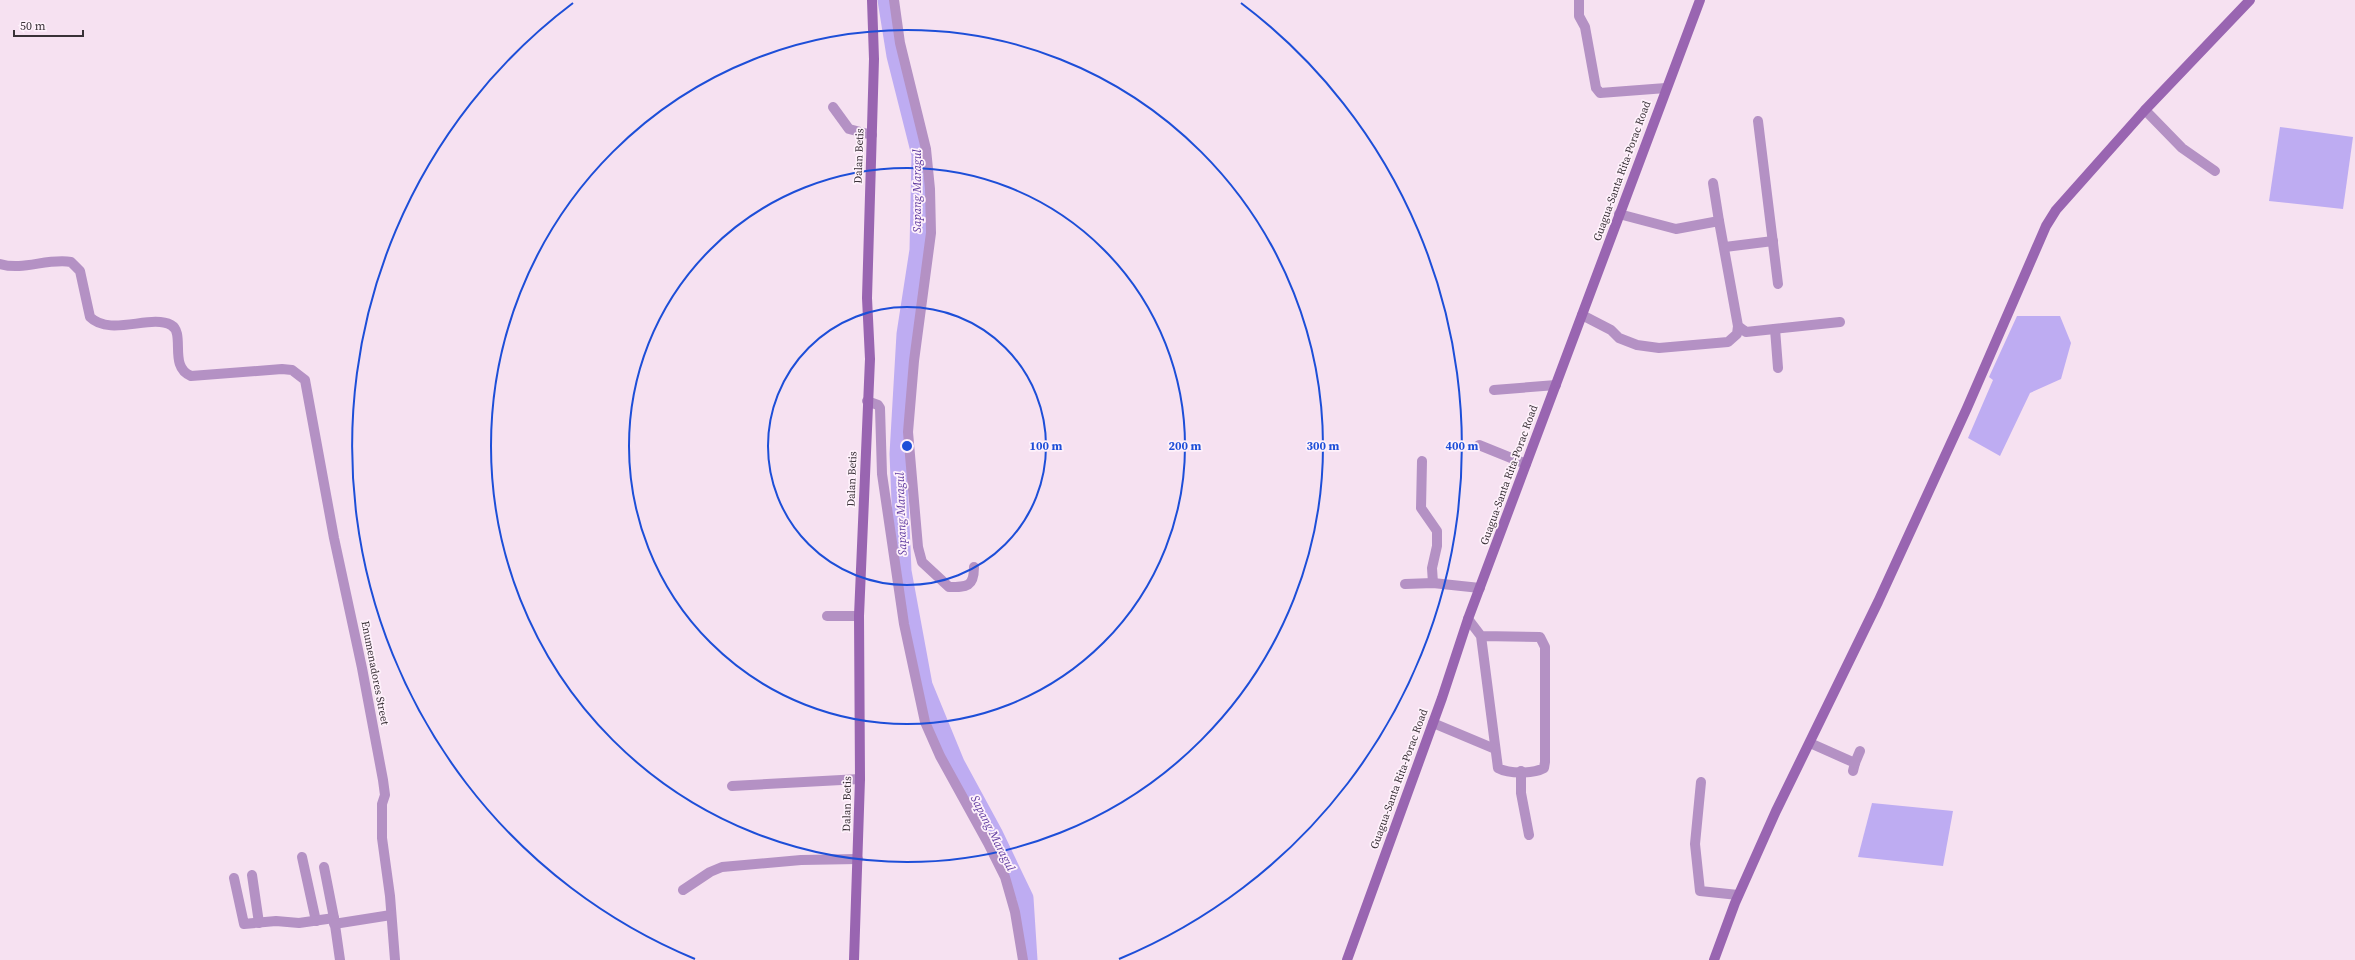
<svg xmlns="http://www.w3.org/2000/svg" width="2355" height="960" viewBox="0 0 2355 960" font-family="'Source Serif 4',serif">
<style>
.water{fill:#beacf2}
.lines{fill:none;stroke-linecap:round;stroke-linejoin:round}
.river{stroke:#beacf2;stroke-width:17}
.street{stroke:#b491c4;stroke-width:10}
.secondary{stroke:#9965b1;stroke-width:10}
.ring{fill:none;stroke:#1d4ed8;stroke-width:2}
.labels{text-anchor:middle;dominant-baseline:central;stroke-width:3.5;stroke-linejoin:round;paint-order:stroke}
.street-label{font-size:11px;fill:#393137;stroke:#fef1fb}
.water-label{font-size:12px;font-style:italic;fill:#613ea1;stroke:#fef1fb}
.centre{fill:#1d4ed8;stroke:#fef1fb;stroke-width:2}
.ring-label{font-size:12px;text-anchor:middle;font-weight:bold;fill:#1d4ed8;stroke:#fef1fb;stroke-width:3.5;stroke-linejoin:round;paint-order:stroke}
</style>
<rect width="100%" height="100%" fill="#f6e1f1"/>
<g class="water">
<polygon points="2280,127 2353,137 2343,209 2269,201"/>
<polygon points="2017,316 2060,316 2071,343 2061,379 2030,393 2000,456 1968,438 1993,380 1989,377"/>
<polygon points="1872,803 1953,811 1943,866 1858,857"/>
</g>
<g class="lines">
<polyline class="river" points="886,0 895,56 920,155 918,250 905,334 898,454 903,571 924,685 956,763 994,833 1025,898 1029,960"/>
<g class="street">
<path d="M894 0 900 43 926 149 930 189 931 233 914 361 908 432 918 547 922 562 949 587C967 587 974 587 974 567"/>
<polyline points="1579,0 1579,16 1585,27 1596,88 1600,93 1666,88"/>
<polyline points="833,107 849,129 872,135"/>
<polyline points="2145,110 2182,148 2215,171"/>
<polyline points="1758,121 1778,284"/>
<polyline points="1713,183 1719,221"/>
<polyline points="1619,214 1676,229 1719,221 1738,326 1746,332 1840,322"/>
<polyline points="1725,247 1773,241"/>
<path d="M0 264C23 271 47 258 71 262L80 271 90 317C110 337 151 314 171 325 186 333 168 367 191 376L282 369 292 370 305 380 334 538 362 668 383 780 385 795 382 804V838L390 896 395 960"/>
<polyline points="1582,315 1611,330 1619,338 1637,345 1659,348 1728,342 1737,334 1738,326"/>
<polyline points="1775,329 1778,368"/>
<polyline points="1494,390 1556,385"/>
<polyline points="867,401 878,405 880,408 882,474 904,624 925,722 940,756 988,843 1005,877 1015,912 1023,960"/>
<polyline points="1479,445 1526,464"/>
<polyline points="1422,461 1421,508 1437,531 1437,546 1432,568 1433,583"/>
<polyline points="1405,584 1433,583 1480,588"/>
<polyline points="827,616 859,616"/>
<path d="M1468 619 1481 636 1498 768C1509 774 1533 774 1544 768L1545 762V647L1540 637 1481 636"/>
<polyline points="1433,723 1495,749"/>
<polyline points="1810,743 1855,763 1853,771"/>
<polyline points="1855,763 1860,751"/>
<polyline points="1521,771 1521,793 1529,835"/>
<polyline points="1701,782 1695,844 1700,891 1738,895"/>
<polyline points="732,786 860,779"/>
<polyline points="302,857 316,921"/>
<polyline points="324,867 334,918"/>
<polyline points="252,875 259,923"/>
<polyline points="234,878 244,924 276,921 299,923 334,918 340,960"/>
<polyline points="683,890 710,872 722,867 801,860 858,859"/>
<polyline points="334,924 391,915"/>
</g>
<g class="secondary">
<polyline points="854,960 860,779 859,616 870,359 867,298 874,59 872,0"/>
<polyline points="1347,960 1442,698 1468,619 1700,0"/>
<polyline points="1714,960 1735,903 1776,811 1878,602 1967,408 2046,226 2056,210 2145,110 2250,0"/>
</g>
</g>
<g class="ring">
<circle cx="907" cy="446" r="139"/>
<circle cx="907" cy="446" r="278"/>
<circle cx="907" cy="446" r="416"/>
<path d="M695 959A555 555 0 0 1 573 3M1241 3A555 555 0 0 1 1119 959"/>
</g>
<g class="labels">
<g class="street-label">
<text transform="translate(859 156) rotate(-88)">Dalan Betis</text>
<text transform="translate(1622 171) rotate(-70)">Guagua-Santa Rita-Porac Road</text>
<text transform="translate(1509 475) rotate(-70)">Guagua-Santa Rita-Porac Road</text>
<text transform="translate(852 479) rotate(-88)">Dalan Betis</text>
<text transform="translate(375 673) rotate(79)">Enumenadores Street</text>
<text transform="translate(1399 779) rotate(-70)">Guagua-Santa Rita-Porac Road</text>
<text transform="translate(847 804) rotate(-89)">Dalan Betis</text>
</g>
<g class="water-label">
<text transform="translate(917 191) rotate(-90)">Sapang Maragul</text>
<text transform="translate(901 514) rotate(-92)">Sapang Maragul</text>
<text transform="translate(993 833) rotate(63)">Sapang Maragul</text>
</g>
</g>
<circle cx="907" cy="446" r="6" class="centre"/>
<g class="ring-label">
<text x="1046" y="450">100 m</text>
<text x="1185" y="450">200 m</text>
<text x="1323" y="450">300 m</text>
<text x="1462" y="450">400 m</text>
</g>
<path d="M14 30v6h69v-6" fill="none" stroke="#393137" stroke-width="2"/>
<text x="20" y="30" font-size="12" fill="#393137" stroke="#fef1fb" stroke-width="3" paint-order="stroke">50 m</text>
</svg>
